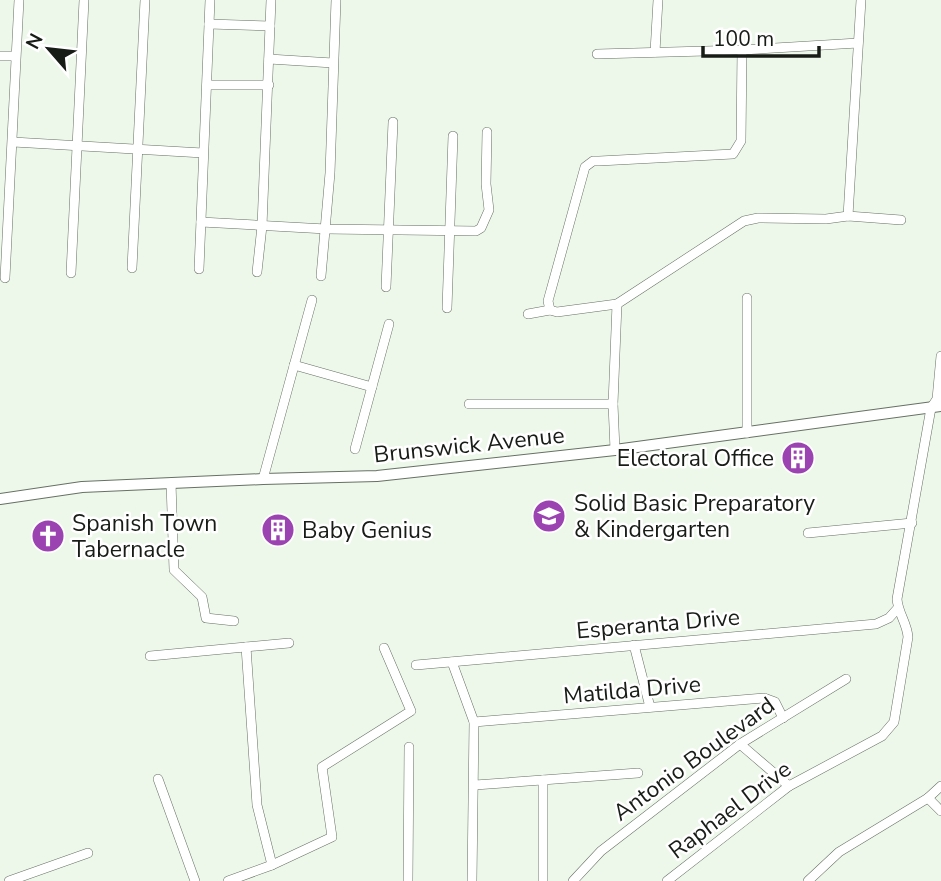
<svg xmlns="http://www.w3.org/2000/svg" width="941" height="881" viewBox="0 0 941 881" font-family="'Nunito Sans',sans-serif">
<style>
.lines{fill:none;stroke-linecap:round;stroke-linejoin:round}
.minor-casing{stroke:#667064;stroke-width:10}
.major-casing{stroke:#667064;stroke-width:12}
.minor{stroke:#fff;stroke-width:9}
.major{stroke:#fff;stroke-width:10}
.labels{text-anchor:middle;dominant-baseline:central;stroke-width:5;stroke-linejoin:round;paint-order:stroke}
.street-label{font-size:23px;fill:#181c17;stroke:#fff}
.poi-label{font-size:23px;fill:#181c17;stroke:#fff;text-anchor:start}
</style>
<rect width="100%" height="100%" fill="#edf8ea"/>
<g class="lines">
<defs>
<g id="minor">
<polyline points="209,24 270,26"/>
<polyline points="655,52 658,0"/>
<polyline points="597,54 742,50 858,43"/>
<polyline points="0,56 15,56"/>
<polyline points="269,59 333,63"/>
<polyline points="207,85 269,85"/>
<polyline points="13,142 203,153"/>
<polyline points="848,216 861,0"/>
<polyline points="201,222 326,229 476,231 481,228 489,210 486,184 487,132"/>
<polyline points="132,268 145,0"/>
<polyline points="199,269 210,0"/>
<polyline points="257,272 262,226 271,0"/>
<polyline points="71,273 84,0"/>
<polyline points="321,276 330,173 336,0"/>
<polyline points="5,278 19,0"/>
<polyline points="386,287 393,122"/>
<polyline points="747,298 747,433"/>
<polyline points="447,308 453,136"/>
<polyline points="550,310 548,301 585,167 593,161 599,161 733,154 741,141 742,50"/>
<polyline points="528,314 550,310 557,312 617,304 744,221 758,218 826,219 848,216 901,220"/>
<polyline points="294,365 372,387"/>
<polyline points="469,404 613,404"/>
<polyline points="355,449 389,324"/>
<polyline points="615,450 613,404 617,304"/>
<polyline points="263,479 312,300"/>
<polyline points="171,483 174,570 202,597 206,618 234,621"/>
<polyline points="808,533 912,523"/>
<polyline points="634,645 650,707"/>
<polyline points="246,647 257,805 272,865"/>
<polyline points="150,656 289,643"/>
<polyline points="452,662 474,722 472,881"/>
<polyline points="416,665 876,624 889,618 898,608"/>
<polyline points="474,722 764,698 775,702 783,718"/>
<polyline points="740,744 789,786"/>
<polyline points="158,779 195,881"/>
<polyline points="475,785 638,773"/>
<polyline points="928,798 941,811"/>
<polyline points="9,881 88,853"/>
<polyline points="228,881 272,865 332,837 322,767 411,711 384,648"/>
<polyline points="408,881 409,747"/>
<polyline points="543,881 543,780"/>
<polyline points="573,881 601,851 740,744 846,679"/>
<path d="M667 881 789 786 882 736 894 722 908 637C907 623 898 613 897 599L931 408 937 399 941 356"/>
<polyline points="808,881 839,852 928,798 941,786"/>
</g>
<polyline id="major" points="0,499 82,487 263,479 377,476 615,450 941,406"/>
</defs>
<use href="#minor" class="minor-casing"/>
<use href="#major" class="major-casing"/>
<use href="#minor" class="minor"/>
<use href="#major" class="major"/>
</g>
<defs>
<symbol id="building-disc" viewBox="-11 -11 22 22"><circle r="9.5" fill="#9b43b0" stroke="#fff"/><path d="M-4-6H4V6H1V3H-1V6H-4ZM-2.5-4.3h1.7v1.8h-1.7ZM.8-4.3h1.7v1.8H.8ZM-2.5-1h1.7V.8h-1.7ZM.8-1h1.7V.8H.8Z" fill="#fff"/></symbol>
<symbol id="school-disc" viewBox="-11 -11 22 22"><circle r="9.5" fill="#9b43b0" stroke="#fff"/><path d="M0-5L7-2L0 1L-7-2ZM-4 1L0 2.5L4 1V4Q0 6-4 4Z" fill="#fff"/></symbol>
<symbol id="church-disc" viewBox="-11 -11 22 22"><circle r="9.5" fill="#9b43b0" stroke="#fff"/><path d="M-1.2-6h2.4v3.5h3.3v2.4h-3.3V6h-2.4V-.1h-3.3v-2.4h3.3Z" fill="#fff"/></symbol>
</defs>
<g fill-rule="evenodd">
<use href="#building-disc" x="779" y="439" width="38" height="38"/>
<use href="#school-disc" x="530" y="497" width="38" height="38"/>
<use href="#building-disc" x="259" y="511" width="38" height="38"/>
<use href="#church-disc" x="29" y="517" width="38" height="38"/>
</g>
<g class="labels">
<g class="street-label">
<text transform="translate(469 445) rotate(-6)">Brunswick Avenue</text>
<text transform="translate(658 624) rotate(-5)">Esperanta Drive</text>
<text transform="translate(632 690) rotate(-5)">Matilda Drive</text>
<text transform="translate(694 759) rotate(-36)">Antonio Boulevard</text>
<text transform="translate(730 810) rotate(-37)">Raphael Drive</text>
</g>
<g class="poi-label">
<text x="774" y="458" text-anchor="end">Electoral Office</text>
<text x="574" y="503">Solid Basic Preparatory<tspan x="574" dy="26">&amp; Kindergarten</tspan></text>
<text x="72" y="523">Spanish Town<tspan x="72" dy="26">Tabernacle</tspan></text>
<text x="302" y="530">Baby Genius</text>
</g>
</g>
<g transform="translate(49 49) rotate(298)" stroke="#ffffff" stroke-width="5" paint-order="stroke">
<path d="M0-5L12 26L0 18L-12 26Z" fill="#181c17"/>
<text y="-10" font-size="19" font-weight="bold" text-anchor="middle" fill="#181c17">N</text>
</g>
<path d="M703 46v10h116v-10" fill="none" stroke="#181c17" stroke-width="3.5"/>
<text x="713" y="46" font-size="21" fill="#181c17" stroke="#ffffff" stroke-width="5" paint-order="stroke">100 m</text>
</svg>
